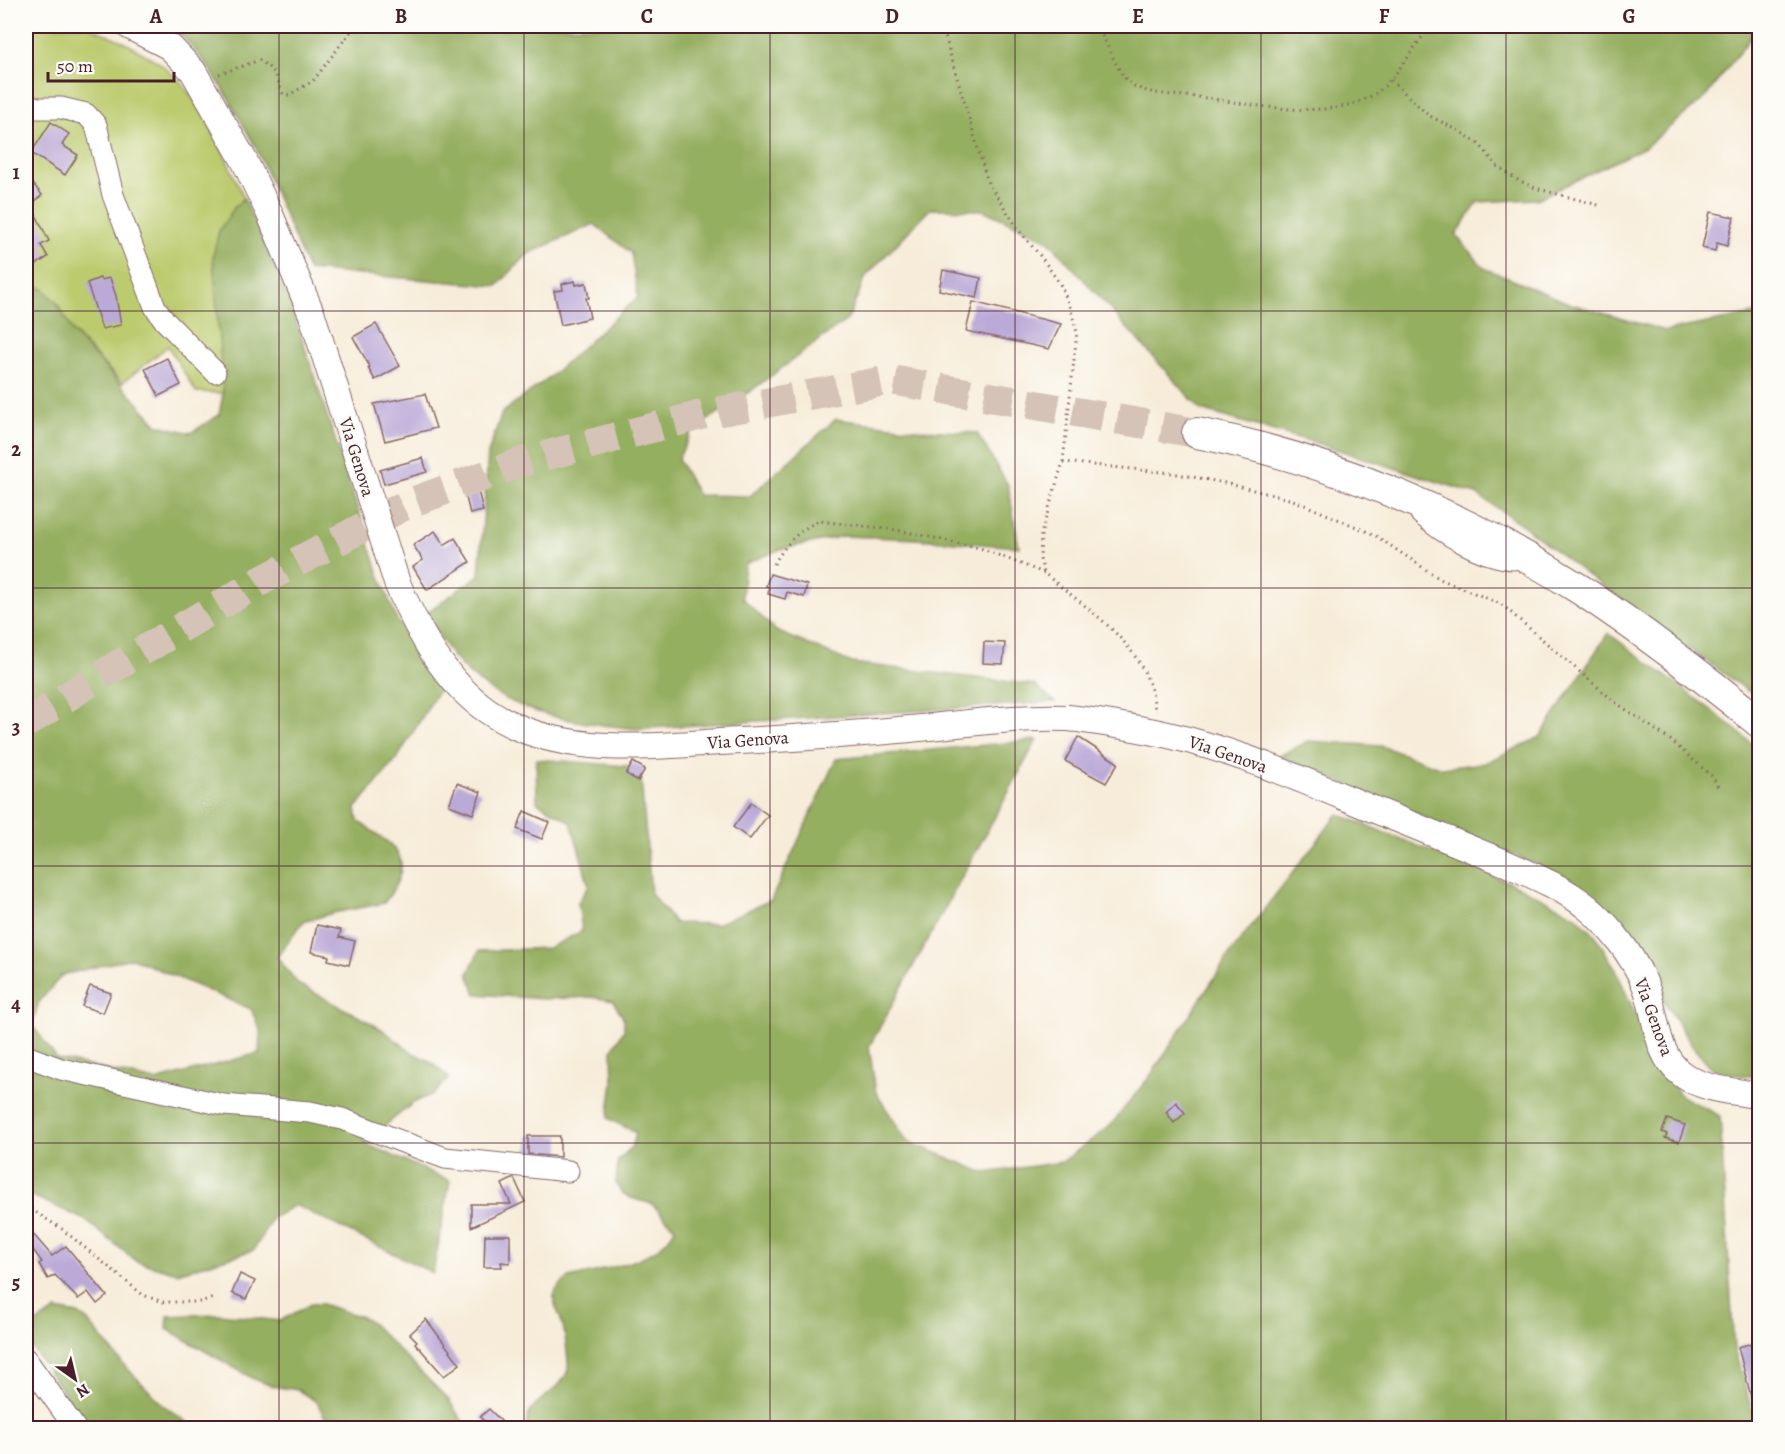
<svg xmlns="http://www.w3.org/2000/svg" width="1785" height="1454" viewBox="0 0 1785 1454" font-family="Alegreya,serif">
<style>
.green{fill:#bccb6e;stroke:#83754c;stroke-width:1.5}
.forest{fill:#95af61;stroke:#706746;stroke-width:1.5;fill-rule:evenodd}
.building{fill:#bbaad8}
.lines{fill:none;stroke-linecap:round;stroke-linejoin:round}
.highway-tunnel{stroke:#d4c3b6;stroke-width:30;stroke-dasharray:30 15;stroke-linecap:butt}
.minor-casing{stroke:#876768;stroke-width:23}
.major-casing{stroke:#876768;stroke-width:28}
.highway-casing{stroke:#876768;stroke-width:32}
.path{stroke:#876768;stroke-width:3;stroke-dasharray:1.5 4.5;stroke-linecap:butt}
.minor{stroke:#fff;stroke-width:21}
.major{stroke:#fff;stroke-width:26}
.highway{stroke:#fff;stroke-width:30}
.grid{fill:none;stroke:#4a1f2b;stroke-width:1.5;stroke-opacity:0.55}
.labels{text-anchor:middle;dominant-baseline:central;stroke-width:5;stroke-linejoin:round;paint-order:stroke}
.street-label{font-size:18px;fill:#4a1f2b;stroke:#fdfcf7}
.neatline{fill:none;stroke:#4a1f2b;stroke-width:2}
.grid-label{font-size:20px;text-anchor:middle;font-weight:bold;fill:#4a1f2b}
</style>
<rect width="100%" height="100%" fill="#fdfcf7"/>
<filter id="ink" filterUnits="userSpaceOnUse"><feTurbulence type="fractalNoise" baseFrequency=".0167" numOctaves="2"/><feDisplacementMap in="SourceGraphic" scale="12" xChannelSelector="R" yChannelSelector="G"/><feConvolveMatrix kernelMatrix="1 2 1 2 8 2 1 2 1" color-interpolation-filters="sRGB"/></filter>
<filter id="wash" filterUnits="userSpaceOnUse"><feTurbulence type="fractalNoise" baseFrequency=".008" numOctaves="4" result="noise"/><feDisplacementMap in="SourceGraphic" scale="24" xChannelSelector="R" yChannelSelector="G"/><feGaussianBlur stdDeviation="1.35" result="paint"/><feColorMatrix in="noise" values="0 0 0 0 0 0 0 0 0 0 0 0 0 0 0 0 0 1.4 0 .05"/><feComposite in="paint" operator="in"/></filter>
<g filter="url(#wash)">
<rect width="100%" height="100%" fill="#f7ecd9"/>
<polygon class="green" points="26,26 87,26 122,41 160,63 182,83 200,109 224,154 244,198 234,208 220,338 223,393 196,392 168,346 122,383 73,332 57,304 43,289 26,283"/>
<g class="forest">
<path d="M163 26H1757L1753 34 1705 98 1645 147 1537 199 1478 202 1456 235 1484 268 1571 304 1666 331 1759 313V699L1587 575 1521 524 1476 494 1313 442 1201 410 1048 240 983 210 930 209 866 276 848 319 752 390 692 431 678 459 698 495 750 496 836 419 923 430 977 433 1008 485 1019 547 917 539 844 536 781 549 745 564 742 598 776 631 852 663 1035 685 1055 702 635 729C566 721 505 715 456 660 444 647 436 628 426 613L479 575 488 453 502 413 551 376 638 297 631 253 594 224 528 254 497 286 308 270 256 148 222 87 203 60 182 36Z"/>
<path d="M244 198 290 302 379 574 397 620 417 652 441 686 398 757 356 808 358 821C367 828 390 842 396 851 409 867 394 890 384 903L333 913 303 922 277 957 298 984 380 1028 413 1053 430 1061 449 1078 435 1093 413 1103 364 1143 450 1181 433 1273 295 1205 272 1218 254 1250 177 1273 136 1261 85 1220 26 1193V283L43 289 58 304 73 332 158 425 191 433 219 415 223 393 213 256 219 231 234 208ZM132 958 251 1009 260 1030 259 1053 155 1081 57 1059 32 1025 39 1002 62 975Z"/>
<polygon points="1608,633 1710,709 1759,749 1759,1077 1729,1074 1711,1068 1692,1046 1659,993 1641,954 1625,926 1598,900 1571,879 1279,756 1309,741 1381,746 1442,768 1485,763 1540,737"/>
<path d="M1037 740 869 1047 876 1093 907 1141 985 1173 1062 1162 1110 1126 1151 1075 1232 951 1338 814 1518 886 1575 915 1596 936 1616 970 1658 1066 1681 1096 1720 1116 1734 1349 1757 1428H526C527 1423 528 1415 531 1410 542 1395 563 1389 568 1369 569 1361 565 1335 563 1326 557 1304 543 1296 569 1278 600 1270 662 1261 675 1228L652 1204 631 1198 622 1193 616 1184 618 1161 633 1145 636 1133 608 1118 613 1083 612 1050 624 1030V1019L613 1001 592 997 544 999 476 994 468 974 479 951 549 948 582 931 578 902 589 886 571 822 537 802 536 759 640 767 651 894 675 923 717 924 771 900 836 759Z"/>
<polygon points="311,1304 322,1304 367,1319 448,1399 467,1428 330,1428 317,1402 298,1390 272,1386 252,1378 167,1329 168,1316 220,1314 280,1321"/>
<polygon points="56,1310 78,1314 87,1320 123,1364 163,1405 195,1428 88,1428 28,1342 28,1328"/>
</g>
<g id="blocks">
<g class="building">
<polygon points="51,122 69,134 62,145 78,155 65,175 31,153"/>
<polygon points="26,175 42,195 31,205 49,241 41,245 48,257 31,268 26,260"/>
<polygon points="1710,212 1734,217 1727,246 1717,243 1715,251 1702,248"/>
<polygon points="943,270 981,278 977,298 939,290"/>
<polygon points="100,278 101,280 110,278 116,296 121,325 102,329 87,283"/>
<polygon points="575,281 576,285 586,283 589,298 586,298 590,318 561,325 554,291 563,290 562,284"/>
<polygon points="973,302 1061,324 1049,349 966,331"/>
<polygon points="376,324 400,366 375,380 368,368 370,367 353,337"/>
<polygon points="167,358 181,385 159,396 145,369"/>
<polygon points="425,394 436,428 385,441 374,404"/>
<polygon points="423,458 427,472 384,484 380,470"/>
<polygon points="477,486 483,511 470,514 464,489"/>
<polygon points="435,531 444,545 455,538 470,562 427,590 413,567 423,560 413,545"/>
<polygon points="770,574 807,585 804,597 787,592 785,599 768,594 769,587 766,586"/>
<polygon points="984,642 1005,643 1003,664 983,663"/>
<polygon points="1078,737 1118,763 1106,783 1065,761"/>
<polygon points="633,762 645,769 638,781 626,774"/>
<polygon points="457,783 481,792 473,814 449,805"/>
<polygon points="751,803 768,815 750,839 733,827"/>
<polygon points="524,811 549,822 542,839 517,829"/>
<polygon points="317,925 341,930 339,937 355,941 349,965 328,960 329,956 311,952"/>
<polygon points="90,986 111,993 103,1013 82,1006"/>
<polygon points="1176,1102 1185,1113 1174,1123 1166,1112"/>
<polygon points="1667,1119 1685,1125 1679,1142 1665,1138 1667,1134 1662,1132"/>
<polygon points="528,1136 560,1136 560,1157 528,1154"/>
<polygon points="514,1178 525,1202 471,1227 471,1204 511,1204 502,1184"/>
<polygon points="33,1234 52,1256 66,1246 107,1296 97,1304 88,1292 78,1299 55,1275 48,1279 39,1264 42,1262 26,1240"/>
<polygon points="485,1235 510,1235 510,1263 501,1262 502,1267 484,1267"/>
<polygon points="240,1274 255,1281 246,1299 232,1293"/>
<polygon points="426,1319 460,1364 444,1376 415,1343 417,1341 410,1334"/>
<polygon points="1760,1341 1760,1412 1755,1412 1738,1347"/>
<polygon points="489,1409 508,1428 491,1428 480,1417"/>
</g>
</g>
</g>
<g filter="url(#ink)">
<use href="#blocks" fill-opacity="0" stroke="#876768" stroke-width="1.5"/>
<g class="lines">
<polyline class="highway-tunnel" points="26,723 98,677 259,582 407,504 525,461 705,414 891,380 1197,433"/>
<defs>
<g id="minor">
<polyline points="26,105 38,108 61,108 86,114 96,125 113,195 155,307 165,321 215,372"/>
<path d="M1421 514C1443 534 1483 557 1513 559"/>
<polyline points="26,1056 61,1069 224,1105 310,1112 342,1119 445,1158 568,1171"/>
<polyline points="26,1359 75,1428"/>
</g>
<path id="major" d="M129 26 170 47 193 71 244 160 269 212 312 315 397 583C418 631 444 681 488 711 555 757 643 747 719 742 783 739 846 735 910 729 962 724 1015 716 1068 718 1091 720 1116 725 1139 729 1230 745 1315 786 1400 820 1435 834 1469 848 1503 862 1532 875 1562 887 1587 907 1610 926 1632 955 1644 982 1658 1013 1653 1054 1683 1075 1704 1090 1736 1091 1760 1096"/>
<path id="highway" d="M1197 433C1329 459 1468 517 1581 590 1643 631 1702 676 1760 723"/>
</defs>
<use href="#minor" class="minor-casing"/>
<use href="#major" class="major-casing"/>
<use href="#highway" class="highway-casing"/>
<g class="path">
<path d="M942 26 988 183 1021 233 1042 258 1060 284 1070 307 1077 332 1063 462 1041 534 1040 559 1044 573C1089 611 1151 647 1155 712"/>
<path d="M1095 26C1109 42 1115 71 1131 84 1146 95 1178 95 1198 97 1248 103 1326 123 1373 95 1395 82 1413 46 1431 26"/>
<polyline points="219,74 260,60 274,72 283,94 289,95 313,81 355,26"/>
<polyline points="1391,80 1428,115 1461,132 1480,145 1497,166 1518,180 1535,188 1602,206"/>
<polyline points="1063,462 1172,473 1225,483 1293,500 1373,534 1440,579 1501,604 1615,702 1669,739 1713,777 1718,787"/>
<path d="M774 564C785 545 798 530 819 521L897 530 980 548 1044 573"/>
<polyline points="26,1206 62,1229 143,1295 163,1302 199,1302 214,1298"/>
</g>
<use href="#minor" class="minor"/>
<use href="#major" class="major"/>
<use href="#highway" class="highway"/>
</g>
</g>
<path class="grid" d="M279 26V1428M524 26V1428M770 26V1428M1015 26V1428M1261 26V1428M1506 26V1428M26 311H1760M26 588H1760M26 866H1760M26 1143H1760"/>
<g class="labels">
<g class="street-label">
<text transform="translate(357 457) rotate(73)">Via Genova</text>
<text transform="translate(748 740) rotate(-4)">Via Genova</text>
<text transform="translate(1228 754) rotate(19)">Via Genova</text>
<text transform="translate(1654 1017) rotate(70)">Via Genova</text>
</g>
</g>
<rect width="1785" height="1454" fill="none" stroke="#fdfcf7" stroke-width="66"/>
<g transform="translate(75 1379) rotate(146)" stroke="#fdfcf7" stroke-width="4.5" paint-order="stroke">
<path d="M0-4.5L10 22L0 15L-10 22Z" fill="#4a1f2b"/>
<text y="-9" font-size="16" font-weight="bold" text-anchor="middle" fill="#4a1f2b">N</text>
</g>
<path d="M48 72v9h126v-9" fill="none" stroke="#4a1f2b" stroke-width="3"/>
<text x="57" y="72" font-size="18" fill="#4a1f2b" stroke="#fdfcf7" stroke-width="4.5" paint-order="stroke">50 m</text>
<rect x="33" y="33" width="1719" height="1388" class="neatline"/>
<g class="grid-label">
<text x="156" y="23">A</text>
<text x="401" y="23">B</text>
<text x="647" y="23">C</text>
<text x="892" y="23">D</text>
<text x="1138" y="23">E</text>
<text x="1384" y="23">F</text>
<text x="1629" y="23">G</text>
<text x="16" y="179">1</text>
<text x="16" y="456">2</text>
<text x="16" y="734">3</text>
<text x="16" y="1011">4</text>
<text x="16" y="1289">5</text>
</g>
</svg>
